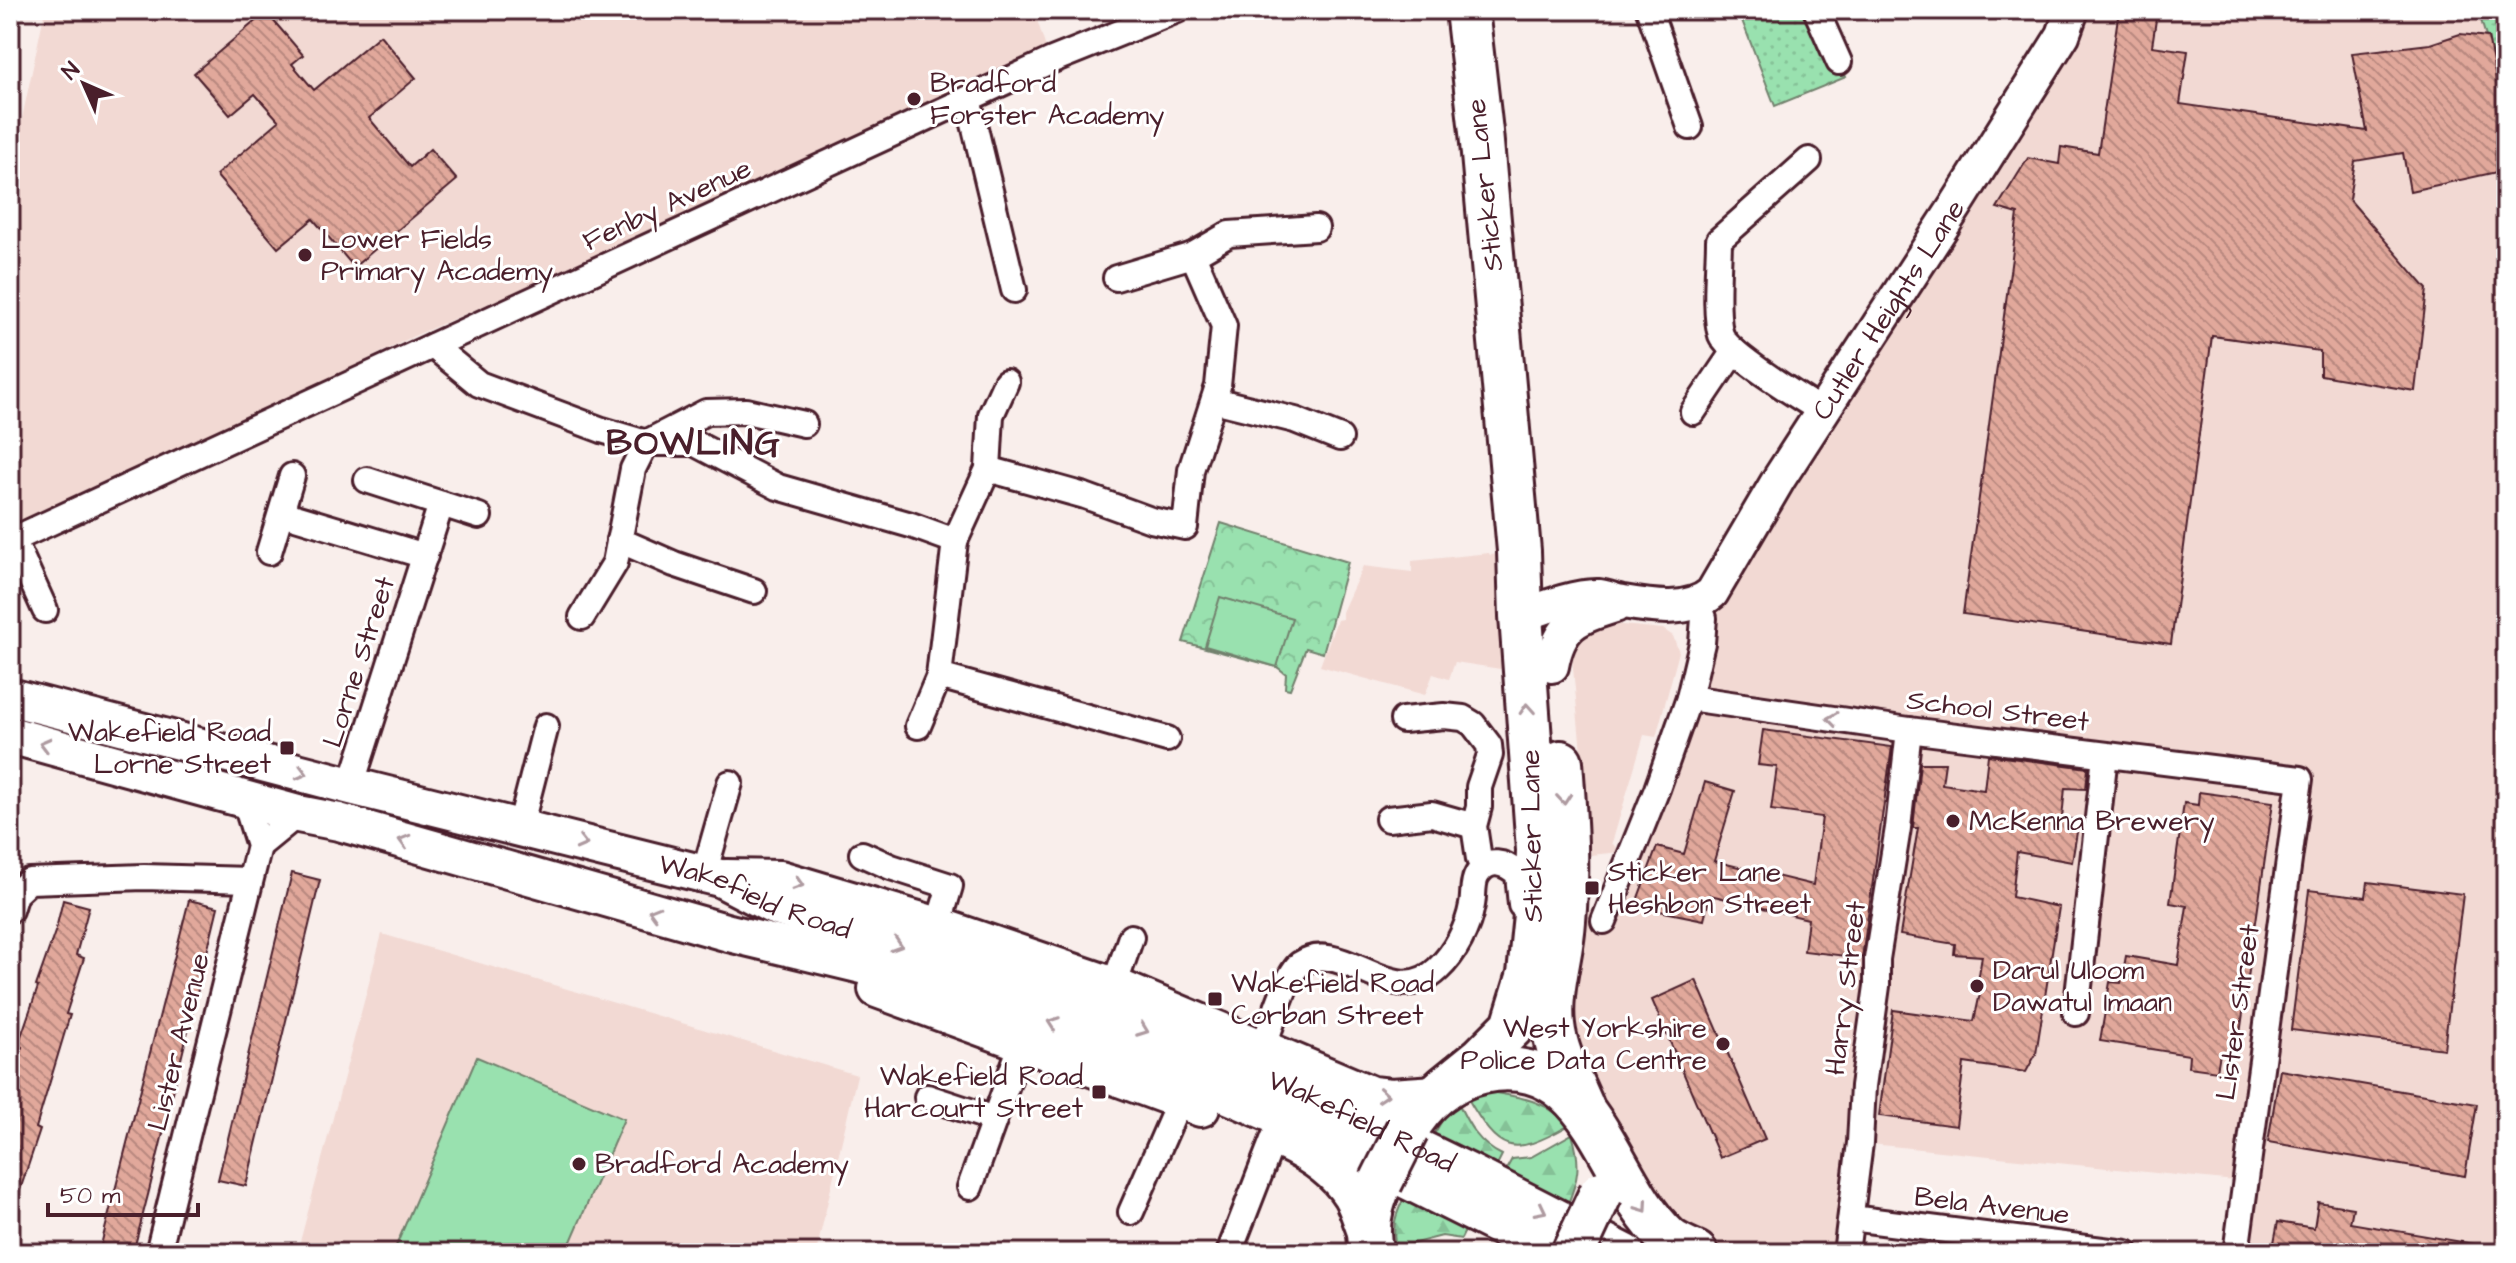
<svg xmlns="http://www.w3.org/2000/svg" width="2516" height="1263" viewBox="0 0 2516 1263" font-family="'Architects Daughter',sans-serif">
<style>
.built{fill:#f2d9d3}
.grass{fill:url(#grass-dots);stroke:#72806d;stroke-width:2}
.forest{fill:url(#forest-firs);stroke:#72806d;stroke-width:2}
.park{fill:url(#park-crowns);stroke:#72806d;stroke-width:2}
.garden{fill:#99e1af;stroke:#72806d;stroke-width:2}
.building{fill:url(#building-back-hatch);stroke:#4a1f2b;stroke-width:2}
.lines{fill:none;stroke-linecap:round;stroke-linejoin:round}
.street-casing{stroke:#4a1f2b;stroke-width:30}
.secondary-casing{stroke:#4a1f2b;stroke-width:38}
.primary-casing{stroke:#4a1f2b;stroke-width:42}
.highway-casing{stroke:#4a1f2b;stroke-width:48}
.street{stroke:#fff;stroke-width:24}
.secondary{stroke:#fff;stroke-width:32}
.primary{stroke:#fff;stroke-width:36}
.highway{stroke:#fff;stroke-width:42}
.highway-bridge-casing{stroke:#4a1f2b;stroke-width:48;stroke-linecap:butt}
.highway-bridge{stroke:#fff;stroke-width:42}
.oneway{stroke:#ae9aa0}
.poi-dot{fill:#4a1f2b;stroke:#fff;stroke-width:3}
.labels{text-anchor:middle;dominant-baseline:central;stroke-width:6;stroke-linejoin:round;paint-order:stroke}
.poi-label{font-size:28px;fill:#4a1f2b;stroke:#fff;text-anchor:start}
.street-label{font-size:28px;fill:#4a1f2b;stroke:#fff}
.district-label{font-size:36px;font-weight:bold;letter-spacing:2px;fill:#4a1f2b;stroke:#fff}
</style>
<defs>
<pattern id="grass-dots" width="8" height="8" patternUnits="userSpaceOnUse" patternTransform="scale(2)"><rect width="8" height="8" fill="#99e1af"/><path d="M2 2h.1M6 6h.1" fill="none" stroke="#85c197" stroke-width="1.8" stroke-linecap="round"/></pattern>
<pattern id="forest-firs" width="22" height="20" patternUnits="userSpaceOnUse" patternTransform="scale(2)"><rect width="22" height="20" fill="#99e1af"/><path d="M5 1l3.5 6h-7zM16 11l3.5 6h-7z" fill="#85c197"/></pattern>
<pattern id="park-crowns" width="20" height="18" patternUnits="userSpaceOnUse" patternTransform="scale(2)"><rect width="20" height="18" fill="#99e1af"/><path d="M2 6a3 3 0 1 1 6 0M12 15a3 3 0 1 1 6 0" fill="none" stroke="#85c197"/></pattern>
<pattern id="building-back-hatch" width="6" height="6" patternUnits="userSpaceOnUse" patternTransform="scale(2)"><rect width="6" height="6" fill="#e1a89b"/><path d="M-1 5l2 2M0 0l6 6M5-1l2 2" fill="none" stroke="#b8887f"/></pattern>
</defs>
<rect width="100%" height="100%" fill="#f9eeeb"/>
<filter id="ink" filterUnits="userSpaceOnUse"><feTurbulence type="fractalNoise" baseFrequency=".0125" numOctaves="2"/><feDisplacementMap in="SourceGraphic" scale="16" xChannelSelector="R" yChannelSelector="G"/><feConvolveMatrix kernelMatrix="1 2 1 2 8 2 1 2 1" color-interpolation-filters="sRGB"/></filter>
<g filter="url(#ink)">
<g class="built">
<polygon points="45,10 1034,10 1050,61 414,336 10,539 10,175"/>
<polygon points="2072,10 2478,10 2506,104 2506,1253 2236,1253 2245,1182 1861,1143 1846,1253 1715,1253 1660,1228 1582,1105 1555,918 1609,908 1704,618"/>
<polygon points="1489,553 1490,555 1498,554 1507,670 1455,662 1449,679 1433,674 1425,695 1320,666 1337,620 1342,619 1342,612 1363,566 1412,572 1412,561"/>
<polygon points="1612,624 1663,629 1673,636 1679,652 1656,737 1644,735 1612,843 1620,852 1591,855 1572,658 1575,649 1585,635 1592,630"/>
<polygon points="382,934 857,1075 816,1253 297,1253"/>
</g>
<g class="grass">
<polygon points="1738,10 1816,10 1846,77 1775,106"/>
<polygon points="2478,10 2506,10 2506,104"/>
</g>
<g class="forest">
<path d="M1489 1092C1519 1097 1549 1100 1568 1126 1511 1158 1499 1153 1467 1097Z"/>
<path d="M1458 1102C1468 1125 1479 1144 1502 1155L1493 1173 1429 1143 1448 1110Z"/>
<path d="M1572 1134C1581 1164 1579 1179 1566 1208L1502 1177 1512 1159 1531 1157Z"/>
<path d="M1406 1194 1469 1223 1461 1239 1442 1236 1396 1248C1391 1226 1396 1213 1406 1194Z"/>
</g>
<polygon class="park" points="1221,523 1348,562 1323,653 1306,648 1290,689 1285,688 1286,674 1277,667 1183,642"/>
<g class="garden">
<polygon points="1220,597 1292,618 1277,667 1205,646"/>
<polygon points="477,1057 624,1119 566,1253 393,1253"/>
</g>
<g class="building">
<polygon points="2119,10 2157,13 2152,46 2188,51 2180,104 2367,131 2352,53 2430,44 2460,34 2488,37 2506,130 2506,170 2410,191 2403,153 2355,161 2349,199 2427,289 2415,391 2320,375 2320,351 2212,336 2171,644 1963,614 2018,214 1997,208 2028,158 2059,164 2061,147 2098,153"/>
<polygon points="266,12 303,55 292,64 314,90 380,35 416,78 369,118 410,167 430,149 457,180 354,267 313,219 278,248 216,175 279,121 255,94 230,115 194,73"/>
<polygon points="1763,730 1892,747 1862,958 1804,951 1808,919 1710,895 1704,920 1635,906 1657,847 1684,854 1705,782 1735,791 1714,861 1813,885 1822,817 1771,810 1777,767 1758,765"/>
<polygon points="1988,755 2088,768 2086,789 2065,788 2062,818 2079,820 2072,862 2017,852 2012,897 2059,907 2036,1054 2026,1072 1964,1063 1956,1126 1879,1116 1893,1010 1974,1021 1981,989 1977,988 1982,956 1954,954 1955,944 1900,935 1918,828 1913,828 1920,763 1945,763 1942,784 1984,790"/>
<polygon points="2199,792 2273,802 2237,1055 2220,1053 2217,1071 2188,1067 2189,1055 2100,1041 2110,982 2121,983 2126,956 2178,965 2187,906 2170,903 2184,803 2198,805"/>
<polygon points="292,873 320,880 246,1186 218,1180"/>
<polygon points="2368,882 2463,894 2444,1049 2291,1030 2309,890 2366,897"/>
<polygon points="63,900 89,907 76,955 84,958 66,1014 70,1015 36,1128 40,1130 12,1214 10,1213 10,1081 22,1047 18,1045 38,987 36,986 56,929"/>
<polygon points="189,900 218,907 149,1191 133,1253 99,1253"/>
<polygon points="1696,980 1765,1139 1720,1158 1652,1000"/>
<polygon points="2280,1070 2477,1104 2465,1176 2268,1142"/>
<polygon points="2318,1202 2353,1208 2350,1223 2474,1244 2474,1253 2272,1253 2278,1222 2314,1228"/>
</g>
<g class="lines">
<defs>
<g id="street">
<polyline points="1649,10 1690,127"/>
<polyline points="1816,10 1839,62"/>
<polyline points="968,99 1014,290"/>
<path d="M1809 160 1719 240C1719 263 1714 314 1721 335 1729 355 1800 397 1821 411"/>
<polyline points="1193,255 1229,234 1316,228"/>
<polyline points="433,346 479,384 602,430 646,443 706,412 746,411 804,424"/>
<polyline points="1214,400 1295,420 1340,438"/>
<polyline points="1693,412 1734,351"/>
<polyline points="988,469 991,415 1006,382"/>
<polyline points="367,480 479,516"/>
<polyline points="282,513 425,556"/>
<polyline points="13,539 45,610"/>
<polyline points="619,540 674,564 754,591"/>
<polyline points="10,541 1050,61 1177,10"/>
<polyline points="955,541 939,676 1167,739"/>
<polyline points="269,552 292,476"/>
<polyline points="582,617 615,563 633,469 646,443 694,443 778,487 911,525 955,541 988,469 1085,496 1151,520 1185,527 1191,470 1218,386 1224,326 1193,255 1116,278"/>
<polyline points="1689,698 1909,730 2300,779 2236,1253"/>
<polyline points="1403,720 1444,716 1463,718 1473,724 1489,745 1490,755 1479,787 1479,807 1474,826 1479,859 1483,867"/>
<polyline points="918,726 939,676"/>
<polyline points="351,786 441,504"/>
<polyline points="1388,819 1432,814 1474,826"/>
<polyline points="520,827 546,726"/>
<polyline points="259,846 298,814"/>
<polyline points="862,854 891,867 950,886 938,926"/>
<polyline points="704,874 730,783"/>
<polyline points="10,910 15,894 29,881 144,877 250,880"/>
<polyline points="1604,921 1657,789 1689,698 1702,643 1704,618 1698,603"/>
<polyline points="1114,986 1131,937"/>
<polyline points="2076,1013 2105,755"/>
<path d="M1263 1048C1270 1030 1286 974 1300 964 1342 935 1392 1013 1438 969 1455 953 1468 928 1472 905 1474 896 1472 883 1477 875 1488 857 1505 862 1518 874L1521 905"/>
<polyline points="927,1097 994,1119"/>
<polyline points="970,1187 1022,1043"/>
<polyline points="1131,1212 1180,1100"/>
<polyline points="1851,1218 2126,1253"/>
<polyline points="158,1253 259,846 244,798"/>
<polyline points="1229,1253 1274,1137"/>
<polyline points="1846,1253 1860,1143 1863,1086 1877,986 1877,959 1898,828 1909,730"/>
</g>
<g id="secondary">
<path id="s1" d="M1521 616C1543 608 1576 595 1599 596 1607 597 1615 601 1623 602 1652 607 1689 613 1712 593L1780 477 1955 207 2063 35 2072 10"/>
<path d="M1552 666C1560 623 1577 618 1615 606"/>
</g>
<g id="primary">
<path id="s2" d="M10 697 351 786 720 878 774 906 1040 991 1299 1090 1472 1174 1626 1253"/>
<polyline points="10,735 298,814 339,822 729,933 962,989 1121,1049 1284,1119 1553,1253"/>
<polyline points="726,878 780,879 938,926 1114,986 1372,1095 1391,1097 1436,1094"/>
<polyline points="877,989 1201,1108"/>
<path d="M1285 1142C1310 1154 1336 1171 1351 1195 1358 1207 1362 1223 1368 1237"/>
</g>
<g id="highway">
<path d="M1561 762C1565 815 1569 867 1564 921 1562 955 1549 990 1553 1025 1556 1053 1571 1080 1582 1106"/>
<polyline points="1444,1088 1481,1058 1513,1026 1529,974 1537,895 1538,850 1521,616 1519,551 1481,132 1467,10"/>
<path d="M1407 1130C1423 1102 1449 1079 1482 1072 1595 1049 1605 1181 1669 1239 1676 1245 1688 1249 1696 1253"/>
<path d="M1372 1253C1365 1227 1371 1206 1381 1182"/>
</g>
</defs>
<use href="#street" class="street-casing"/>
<use href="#secondary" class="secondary-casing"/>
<use href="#primary" class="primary-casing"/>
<use href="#highway" class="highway-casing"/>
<use href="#street" class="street"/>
<use href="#secondary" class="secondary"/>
<use href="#primary" class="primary"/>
<use href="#highway" class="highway"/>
<defs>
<g id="highway-bridge">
<polyline points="1381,1182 1407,1130"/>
<polyline points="1573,1253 1601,1193"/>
</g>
</defs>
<use href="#highway-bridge" class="highway-bridge-casing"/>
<use href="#highway-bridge" class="highway-bridge"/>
</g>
<defs><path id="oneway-chevron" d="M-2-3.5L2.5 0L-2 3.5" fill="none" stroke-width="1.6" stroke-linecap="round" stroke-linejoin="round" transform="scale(2)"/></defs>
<g class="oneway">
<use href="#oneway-chevron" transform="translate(1527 709) rotate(-94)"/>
<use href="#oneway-chevron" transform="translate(1832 719) rotate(-172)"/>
<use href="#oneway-chevron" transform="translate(45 744) rotate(-165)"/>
<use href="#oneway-chevron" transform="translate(302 773) rotate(15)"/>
<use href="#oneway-chevron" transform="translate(1564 799) rotate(85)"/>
<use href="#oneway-chevron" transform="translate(404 841) rotate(-164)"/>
<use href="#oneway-chevron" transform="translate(582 843) rotate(14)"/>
<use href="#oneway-chevron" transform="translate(798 884) rotate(17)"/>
<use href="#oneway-chevron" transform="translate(654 912) rotate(-164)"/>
<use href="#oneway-chevron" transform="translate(897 945) rotate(18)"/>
<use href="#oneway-chevron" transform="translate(1053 1023) rotate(-160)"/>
<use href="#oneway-chevron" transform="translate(1143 1030) rotate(21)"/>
<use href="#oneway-chevron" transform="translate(1383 1095) rotate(4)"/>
<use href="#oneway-chevron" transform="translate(1643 1207) rotate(55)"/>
<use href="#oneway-chevron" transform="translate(1541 1210) rotate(27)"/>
</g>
</g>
<g class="poi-dot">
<circle cx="914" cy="99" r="8"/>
<circle cx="305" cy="255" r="8"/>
<rect x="279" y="740" width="16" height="16" rx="4"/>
<circle cx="1953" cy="821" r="8"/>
<rect x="1584" y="880" width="16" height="16" rx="4"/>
<circle cx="1977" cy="986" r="8"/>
<rect x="1207" y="991" width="16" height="16" rx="4"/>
<circle cx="1723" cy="1044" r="8"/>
<rect x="1091" y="1084" width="16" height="16" rx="4"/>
<circle cx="579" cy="1164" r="8"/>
</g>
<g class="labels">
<g class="poi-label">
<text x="930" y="83">Bradford<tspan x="930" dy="32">Forster Academy</tspan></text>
<text x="321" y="239">Lower Fields<tspan x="321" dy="32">Primary Academy</tspan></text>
<text x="271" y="732" text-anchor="end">Wakefield Road<tspan x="271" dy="32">Lorne Street</tspan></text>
<text x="1969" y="821">McKenna Brewery</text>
<text x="1608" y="872">Sticker Lane<tspan x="1608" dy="32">Heshbon Street</tspan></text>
<text x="1993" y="970">Darul Uloom<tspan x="1993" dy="32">Dawatul Imaan</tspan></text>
<text x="1231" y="983">Wakefield Road<tspan x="1231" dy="32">Corban Street</tspan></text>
<text x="1707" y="1028" text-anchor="end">West Yorkshire<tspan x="1707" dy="32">Police Data Centre</tspan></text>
<text x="1083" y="1076" text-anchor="end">Wakefield Road<tspan x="1083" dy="32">Harcourt Street</tspan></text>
<text x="595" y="1164">Bradford Academy</text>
</g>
<g class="street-label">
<text transform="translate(1485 185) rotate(-96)">Sticker Lane</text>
<text transform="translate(667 205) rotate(-25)">Fenby Avenue</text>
<text stroke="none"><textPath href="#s1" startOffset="532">Cutler Heights Lane</textPath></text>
<text transform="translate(359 662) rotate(-72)">Lorne Street</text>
<text transform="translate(1998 711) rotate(7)">School Street</text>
<text transform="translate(1532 836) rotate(-91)">Sticker Lane</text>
<text stroke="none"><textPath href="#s2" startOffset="772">Wakefield Road</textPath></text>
<text transform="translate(1846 988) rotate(-83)">Harry Street</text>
<text transform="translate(2238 1012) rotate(-82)">Lister Street</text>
<text transform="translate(179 1042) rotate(-76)">Lister Avenue</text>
<text stroke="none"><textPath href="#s2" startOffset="1420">Wakefield Road</textPath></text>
<text transform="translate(1992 1206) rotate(7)">Bela Avenue</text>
</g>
<g class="district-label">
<text x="694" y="443">BOWLING</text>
</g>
</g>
<rect width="2516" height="1263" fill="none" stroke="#fff" stroke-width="40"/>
<rect x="20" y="20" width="2476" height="1223" fill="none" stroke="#4a1f2b" stroke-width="3" filter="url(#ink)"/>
<g transform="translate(84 84) rotate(315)" stroke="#ffffff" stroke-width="6" paint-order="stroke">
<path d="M0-6L14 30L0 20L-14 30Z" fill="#4a1f2b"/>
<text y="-12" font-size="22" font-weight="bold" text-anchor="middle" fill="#4a1f2b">N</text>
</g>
<path d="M48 1203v12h150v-12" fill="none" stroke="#4a1f2b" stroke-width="4"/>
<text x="60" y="1203" font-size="24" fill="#4a1f2b" stroke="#ffffff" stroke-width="6" paint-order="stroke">50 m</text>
</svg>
